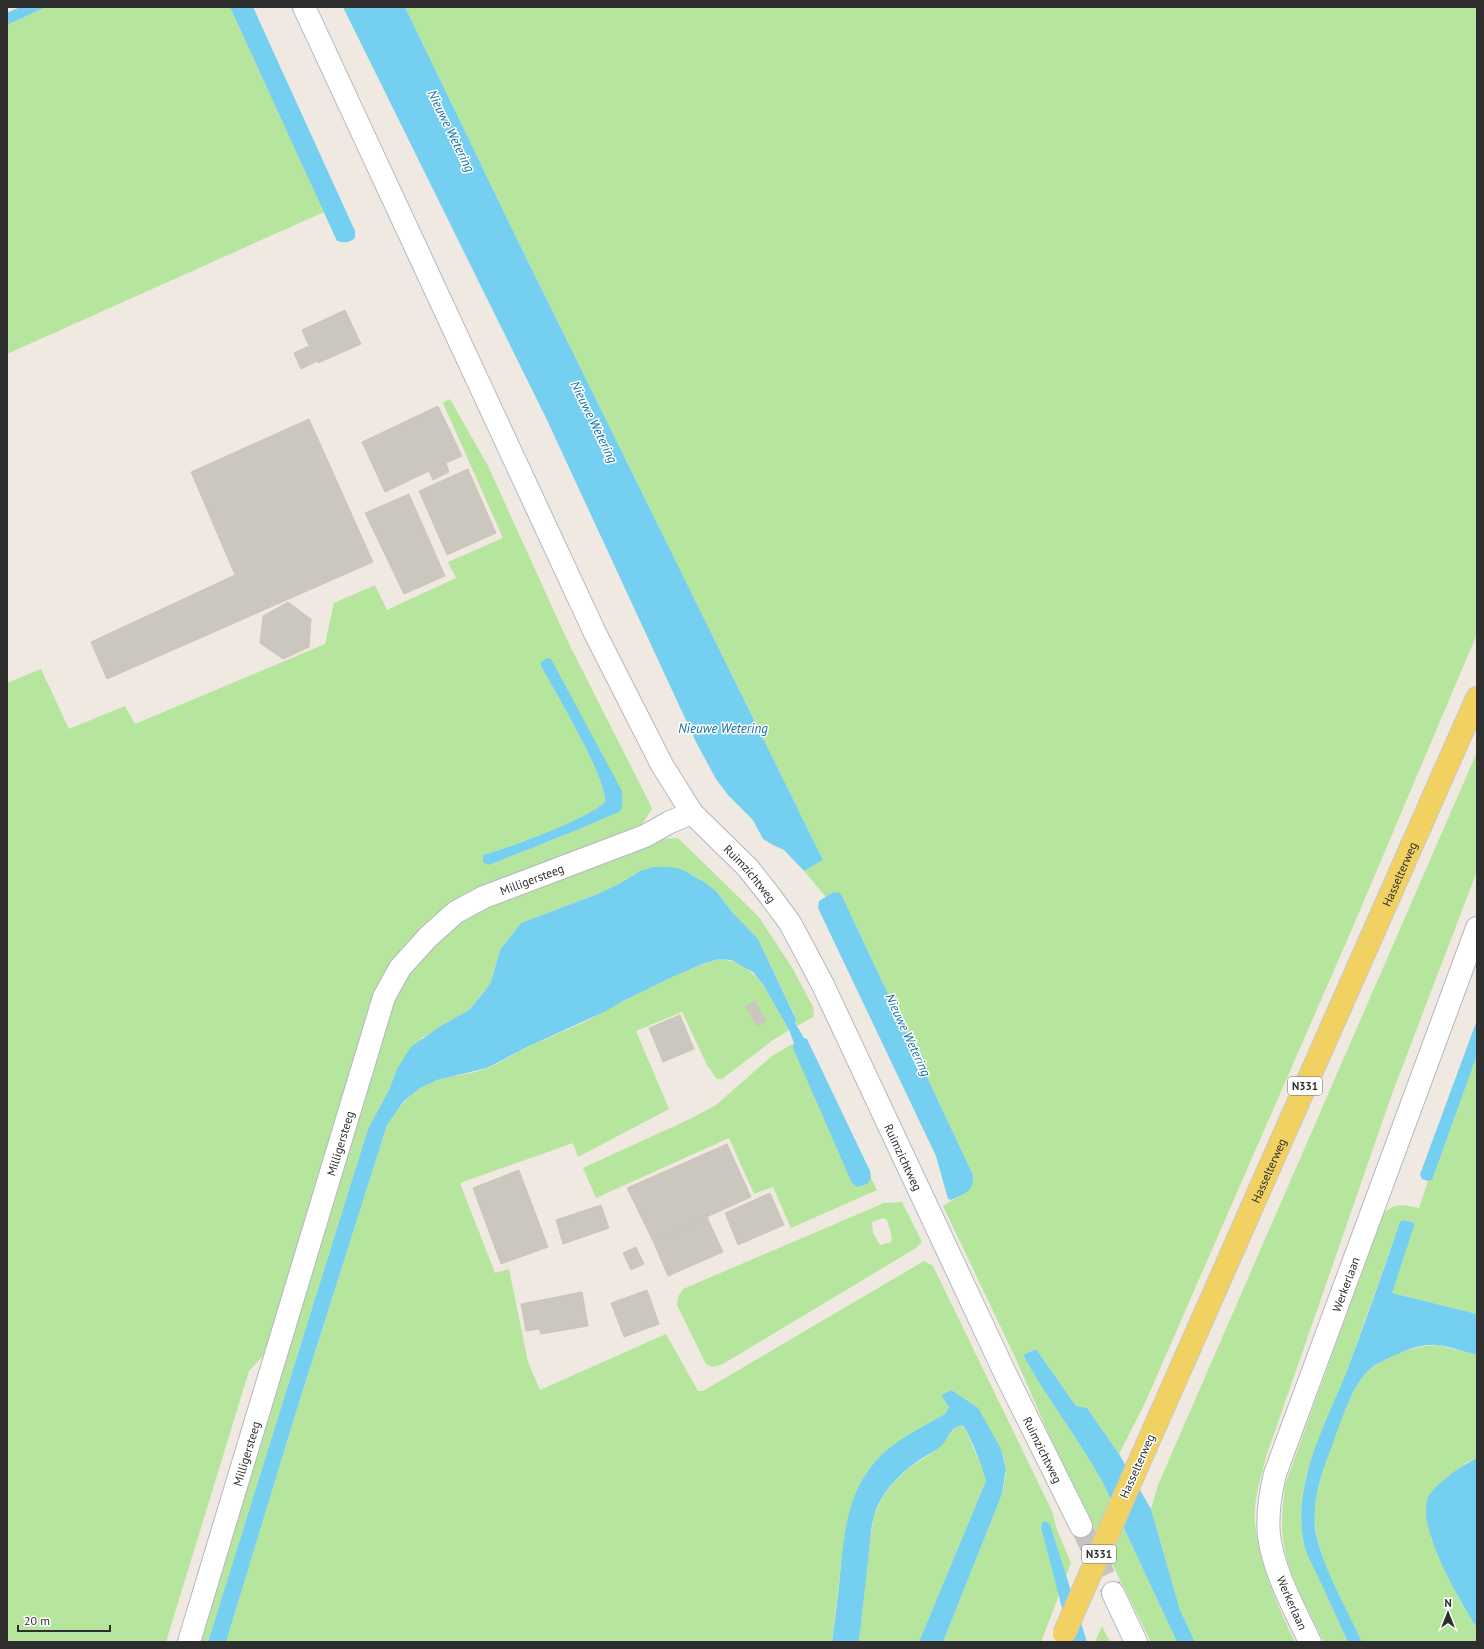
<svg xmlns="http://www.w3.org/2000/svg" width="1484" height="1649" viewBox="0 0 1484 1649" font-family="'PT Sans',sans-serif">
<style>
.green{fill:#b6e59e;fill-rule:evenodd}
.water{fill:#75cff0}
.building{fill:#cbc7bf;stroke:#cbc5ba}
.lines{fill:none;stroke-linecap:round;stroke-linejoin:round}
.minor-tunnel{stroke:#c8c4bd;stroke-width:22;stroke-dasharray:22 11;stroke-linecap:butt}
.minor-casing{stroke:#b4b7c1;stroke-width:24}
.major-casing{stroke:#c9c9c9;stroke-width:24}
.minor{stroke:#fff;stroke-width:22}
.major{stroke:#f2d163;stroke-width:22}
.major-bridge-casing{stroke:#c9c9c9;stroke-width:24;stroke-linecap:butt}
.major-bridge{stroke:#f2d163;stroke-width:22}
.labels{text-anchor:middle;dominant-baseline:central;stroke-width:3;stroke-linejoin:round;paint-order:stroke}
.shield{fill:#fff;stroke:#6d6d6d;stroke-width:1}
.shield-label{font-size:11px;font-weight:bold;fill:#2e2e2e}
.street-label{font-size:12px;fill:#2e2e2e;stroke:#fff}
.water-label{font-size:13px;font-style:italic;fill:#0d6fa3;stroke:#fff}
</style>
<rect width="100%" height="100%" fill="#efe9e1"/>
<g class="green">
<polygon points="46,7 230,7 324,212 7,354 7,25"/>
<path d="M405 7H1477V634L1352 929 1145 1403 1119 1454 1087 1408 1076 1406 1036 1349 1023 1355C1047 1399 1079 1439 1103 1483L1177 1642H1151L1054 1446 1015 1357 943 1206C954 1198 976 1193 973 1175L843 898 832 893 826 897 804 871 823 860 514 233Z"/>
<path d="M450 399 488 466 568 642 649 802 652 809 641 826 419 931 274 1344 249 1371 166 1642H7V683L41 669 69 729 125 706 135 724 325 644 334 603 375 585 387 610 456 578 448 562 503 538 443 403ZM541 666 622 791 619 812 577 830 489 865 483 855C509 847 589 820 605 802 608 780 554 690 541 666Z"/>
<path d="M1477 752V871L1392 1094 1266 1457C1261 1478 1253 1501 1255 1523 1259 1564 1277 1605 1295 1642H1195L1180 1610 1151 1509 1158 1485Z"/>
<polygon points="678,838 758,916 793,969 813,1007 814,1012 813,1017 797,1026 795,1023 796,1018 758,939 733,913 716,891 693,875 640,871 619,884 595,895 521,923 500,950 491,982 484,992 469,1010 422,1038 397,1069 389,1090 368,1129 208,1642 198,1642 393,1001 408,973 434,943 461,920 488,905 648,844 664,839"/>
<path d="M718 959C760 962 769 998 789 1030L773 1040 722 1079H717L707 1065 682 1012 636 1031 669 1109 578 1157 573 1143 460 1183 495 1273 509 1269 528 1362 540 1390 666 1334 698 1391H703L924 1261 933 1266 1052 1511 1057 1530 1071 1563 1066 1576 1050 1524 1042 1523 1041 1528 1059 1595 1041 1642H943L1002 1494C1004 1486 1006 1477 1006 1469 1004 1438 971 1412 951 1390L942 1395V1397L949 1407 945 1414C921 1428 892 1441 874 1463 847 1495 844 1541 839 1581 837 1601 834 1622 832 1642H226L297 1409 387 1125C397 1111 405 1098 419 1089 439 1074 466 1077 488 1068 502 1062 515 1053 528 1047 554 1035 581 1025 605 1011 642 991 678 972 718 959Z"/>
<polygon points="794,1043 866,1184 871,1178 877,1190 791,1228 773,1187 754,1194 729,1138 596,1198 583,1168 692,1118 716,1105 772,1056"/>
<path d="M1477 1055V1314L1392 1293 1400 1222 1348 1368 1306 1475 1302 1498 1301 1520 1303 1541 1312 1563 1348 1642H1324C1311 1614 1288 1575 1284 1546 1280 1525 1283 1505 1285 1485L1383 1214C1396 1202 1403 1205 1419 1208L1428 1181 1432 1179Z"/>
<path d="M902 1202 922 1242 916 1248 723 1364 713 1367 706 1364 677 1305 678 1297 683 1289 884 1203ZM883 1218 887 1220 892 1237 891 1242 880 1245 873 1233 872 1222Z"/>
<path d="M1437 1345 1477 1355V1458L1465 1463 1431 1538 1460 1601 1477 1628V1642H1362C1347 1610 1321 1565 1316 1531 1315 1525 1314 1518 1314 1512 1317 1483 1347 1388 1369 1370 1388 1355 1413 1346 1437 1345Z"/>
<polygon points="957,1426 961,1426 965,1428 983,1470 986,1481 919,1642 859,1642 870,1540 874,1516 882,1498 894,1482 908,1469 936,1450"/>
<polygon points="1102,1626 1110,1642 1095,1642"/>
</g>
<g class="water">
<polygon points="20,7 46,7 7,25 7,13"/>
<path d="M230 7H253L355 231V238C349 243 345 243 337 241Z"/>
<polygon points="343,7 405,7 514,233 823,860 804,871 784,850 773,845 763,839 753,820 728,795 716,779 697,744 547,420"/>
<path d="M548 658 551 659 622 791V808L619 812 577 830 489 865 483 862V855C508 848 589 819 605 802 608 780 554 690 541 666V662Z"/>
<polygon points="653,867 668,867 681,869 704,882 716,891 733,913 758,939 796,1019 795,1023 804,1038 807,1039 870,1171 871,1178 867,1184 857,1187 852,1183 793,1048 794,1043 789,1030 764,986 753,972 731,960 718,959 700,965 670,978 623,1001 604,1012 527,1047 487,1068 437,1080 420,1088 404,1101 387,1125 297,1409 226,1642 208,1642 368,1129 389,1090 397,1069 411,1047 439,1027 469,1010 484,992 491,982 500,950 521,923 595,895 619,884 640,871"/>
<path d="M839 892 843 898 973 1175C975 1191 963 1195 951 1200L948 1199 936 1156 818 908 819 901 832 893Z"/>
<polygon points="1477,1020 1477,1055 1432,1180 1428,1181 1422,1179 1420,1174 1422,1169"/>
<path d="M1404 1220 1414 1223V1226L1392 1293 1477 1314V1355C1464 1352 1449 1346 1436 1345 1423 1344 1409 1349 1398 1354 1388 1358 1377 1363 1369 1370 1352 1385 1340 1424 1332 1446 1322 1472 1312 1500 1315 1528 1320 1563 1347 1609 1362 1642H1348C1338 1621 1329 1600 1319 1579 1313 1566 1305 1552 1303 1539 1293 1480 1327 1422 1348 1368 1366 1320 1383 1271 1400 1222Z"/>
<path d="M1036 1349 1076 1406 1087 1408 1119 1454 1151 1509 1180 1610 1195 1642H1177L1103 1483C1079 1439 1047 1399 1023 1355Z"/>
<path d="M951 1390 978 1408 1000 1447 1003 1456 1006 1469 1002 1494 943 1642H919L986 1481C985 1474 968 1429 963 1426 954 1422 946 1441 942 1445 937 1450 930 1453 924 1457 902 1471 882 1490 874 1516 870 1530 870 1546 868 1561 865 1588 862 1615 859 1642H832C835 1620 838 1597 840 1575 844 1535 847 1495 874 1463 892 1441 921 1428 945 1414L949 1407 942 1397V1395Z"/>
<path d="M1477 1458V1628C1461 1603 1416 1527 1428 1498 1433 1485 1464 1464 1477 1458Z"/>
<polygon points="1045,1521 1050,1524 1087,1642 1071,1642 1041,1528 1042,1523"/>
</g>
<g class="building">
<polygon points="345,310 361,344 318,363 317,361 301,369 294,353 309,346 302,330"/>
<polygon points="438,406 462,456 446,463 449,472 433,480 429,471 385,492 362,442"/>
<polygon points="309,419 373,562 107,679 91,642 235,575 191,472"/>
<polygon points="468,469 496,533 447,555 419,491"/>
<polygon points="409,494 445,576 404,594 365,513"/>
<polygon points="288,602 311,619 309,647 283,659 260,643 263,616"/>
<polygon points="755,1001 766,1021 757,1026 746,1006"/>
<polygon points="680,1015 694,1049 663,1062 649,1028"/>
<polygon points="727,1144 751,1197 653,1241 627,1188"/>
<polygon points="519,1170 548,1247 501,1264 473,1188"/>
<polygon points="770,1193 784,1225 738,1245 725,1213"/>
<polygon points="601,1205 609,1228 563,1244 556,1220"/>
<polygon points="707,1217 723,1252 668,1276 653,1241"/>
<polygon points="636,1247 644,1264 631,1270 623,1253"/>
<polygon points="647,1290 659,1324 624,1337 611,1303"/>
<polygon points="582,1292 588,1326 541,1334 539,1329 526,1331 521,1304"/>
</g>
<g class="lines">
<polyline class="minor-tunnel" points="1081,1526 1113,1593"/>
<defs>
<g id="minor">
<path id="s1" d="M304 7 595 633 662 765 692 813 748 868 770 896 790 923 823 985 1005 1373 1081 1526"/>
<polyline points="1113,1593 1136,1642"/>
<path id="s2" d="M189 1642 384 997 400 968 428 937 456 912 484 897 645 836 670 822 692 813"/>
<path id="s3" d="M1310 1642C1294 1608 1274 1573 1269 1536 1267 1515 1270 1494 1275 1474L1477 928"/>
</g>
<g id="major">
<path id="s4" d="M1134 1474 1477 698"/>
</g>
</defs>
<use href="#minor" class="minor-casing"/>
<use href="#major" class="major-casing"/>
<use href="#minor" class="minor"/>
<use href="#major" class="major"/>
<defs>
<polyline id="major-bridge" points="1064,1634 1134,1474"/>
</defs>
<use href="#major-bridge" class="major-bridge-casing"/>
<use href="#major-bridge" class="major-bridge"/>
</g>
<g class="labels">
<g class="shield">
<rect x="1288" y="1077" width="34" height="18" rx="3"/>
<rect x="1082" y="1545" width="34" height="18" rx="3"/>
</g>
<g class="shield-label">
<text x="1305" y="1086">N331</text>
<text x="1099" y="1554">N331</text>
</g>
<g class="street-label">
<text stroke="none"><textPath href="#s1" startOffset="979">Ruimzichtweg</textPath></text>
<text stroke="none"><textPath href="#s4" startOffset="656">Hasselterweg</textPath></text>
<text stroke="none"><textPath href="#s2" startOffset="869">Milligersteeg</textPath></text>
<text stroke="none"><textPath href="#s2" startOffset="521">Milligersteeg</textPath></text>
<text stroke="none"><textPath href="#s1" startOffset="1303">Ruimzichtweg</textPath></text>
<text stroke="none"><textPath href="#s4" startOffset="332">Hasselterweg</textPath></text>
<text stroke="none"><textPath href="#s3" startOffset="379">Werkerlaan</textPath></text>
<text stroke="none"><textPath href="#s1" startOffset="1627">Ruimzichtweg</textPath></text>
<text stroke="none"><textPath href="#s2" startOffset="197">Milligersteeg</textPath></text>
<text transform="translate(1137 1466) rotate(-66)">Hasselterweg</text>
<text transform="translate(1292 1603) rotate(66)">Werkerlaan</text>
</g>
<g class="water-label">
<text transform="translate(451 131) rotate(64)">Nieuwe Wetering</text>
<text transform="translate(594 422) rotate(64)">Nieuwe Wetering</text>
<text x="723" y="728">Nieuwe Wetering</text>
<text transform="translate(908 1035) rotate(65)">Nieuwe Wetering</text>
</g>
</g>
<rect width="1484" height="1649" fill="none" stroke="#2e2e2e" stroke-width="16"/>
<g transform="translate(1448 1613)" stroke="#ffffff" stroke-width="3" paint-order="stroke">
<path d="M0-3L7 15L0 10L-7 15Z" fill="#2e2e2e"/>
<text y="-6" font-size="11" font-weight="bold" text-anchor="middle" fill="#2e2e2e">N</text>
</g>
<path d="M18 1625v6h92v-6" fill="none" stroke="#2e2e2e" stroke-width="2"/>
<text x="24" y="1625" font-size="12" fill="#2e2e2e" stroke="#ffffff" stroke-width="3" paint-order="stroke">20 m</text>
</svg>
